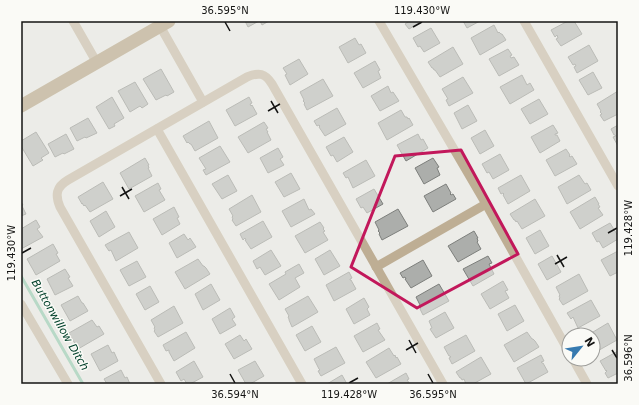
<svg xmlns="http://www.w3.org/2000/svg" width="639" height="405" viewBox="0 0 639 405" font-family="'DejaVu Sans',sans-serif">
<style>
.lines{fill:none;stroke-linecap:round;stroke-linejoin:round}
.stream{stroke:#79c19f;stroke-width:3}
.building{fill:#acaeab;stroke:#7d7f7c}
.street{stroke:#beae94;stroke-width:9}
.secondary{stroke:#a68f69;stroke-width:13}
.marked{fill:none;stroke:#c2185b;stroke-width:3;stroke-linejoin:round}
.ticks{fill:none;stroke:#141413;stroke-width:1.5}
.labels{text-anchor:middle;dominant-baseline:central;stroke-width:3;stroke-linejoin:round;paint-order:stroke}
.water-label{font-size:11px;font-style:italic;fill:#02412b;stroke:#fafaf6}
.neatline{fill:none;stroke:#141413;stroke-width:1.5}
.ticks-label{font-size:10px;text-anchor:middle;fill:#141413}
</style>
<rect width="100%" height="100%" fill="#ecece8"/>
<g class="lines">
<polyline class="stream" points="21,276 83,384"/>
</g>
<g class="building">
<polygon points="245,21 259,21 248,27"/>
<polygon points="260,21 269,21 262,25"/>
<polygon points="407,21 423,21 409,29 405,24 408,22"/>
<polygon points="463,21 480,21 467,28"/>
<polygon points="568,21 574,21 582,34 561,46 556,39 558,38 557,35 555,37 551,30"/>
<polygon points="494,25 498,33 499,32 501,34 502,34 506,40 480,55 471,38"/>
<polygon points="431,28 440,43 424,52 420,46 418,47 413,38"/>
<polygon points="355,38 359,45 361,44 366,53 348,63 339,47"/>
<polygon points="589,45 598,61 577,73 574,67 576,66 575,64 573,65 568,57"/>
<polygon points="453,47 463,64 440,77 435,70 434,70 433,68 432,68 428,62"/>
<polygon points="508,49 512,55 510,56 511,58 514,57 519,65 499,76 489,59"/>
<polygon points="299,59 308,74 290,85 285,75 287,74 283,68"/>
<polygon points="375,61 380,70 378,71 381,78 363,88 354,73"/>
<polygon points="161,69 174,92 167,96 166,95 156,100 143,79"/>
<polygon points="593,72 602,88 588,95 579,80"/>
<polygon points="522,75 527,85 530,83 534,90 510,104 500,87"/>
<polygon points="463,77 473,93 449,106 446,100 448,99 442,89"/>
<polygon points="323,79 333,96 307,110 304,104 305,103 303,101 304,100 300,92"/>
<polygon points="135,82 148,104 142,108 140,106 130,112 118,91"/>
<polygon points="388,86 391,93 393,92 399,101 380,111 371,96"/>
<polygon points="618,91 618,114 604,121 600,115 602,114 600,112 601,111 597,104"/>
<polygon points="112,97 124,118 114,124 115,126 109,129 96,107"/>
<polygon points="249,97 252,103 250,104 251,106 252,105 257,114 235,126 226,110"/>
<polygon points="539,99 548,114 530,124 521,109"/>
<polygon points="468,105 477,121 462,129 454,113"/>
<polygon points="337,108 346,124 325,136 319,127 320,126 319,125 317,126 314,121"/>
<polygon points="401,110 405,117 407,117 408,119 409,118 413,125 387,140 378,123"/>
<polygon points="88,118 97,133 86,138 85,137 77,141 70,128"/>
<polygon points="209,121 218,138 195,151 191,144 190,144 188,142 187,143 183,136"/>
<polygon points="264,122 268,128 266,129 268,132 267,132 271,140 248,153 238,137"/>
<polygon points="553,125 558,133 555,134 555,135 557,135 560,141 540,153 531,137"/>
<polygon points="618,125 618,146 613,137 616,136 615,135 614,135 611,129"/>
<polygon points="485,130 494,146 480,154 471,138"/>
<polygon points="36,132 49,153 41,158 43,160 33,166 21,146 21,141"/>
<polygon points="66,134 74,149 64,154 63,153 55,157 48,144"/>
<polygon points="418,134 421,140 423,139 428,148 406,161 397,145"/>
<polygon points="344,137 353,152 337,162 333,155 331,156 326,147"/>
<polygon points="220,146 230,162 206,175 203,170 206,169 199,158"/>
<polygon points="278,148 283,157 280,159 284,165 268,173 260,158"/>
<polygon points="566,149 570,155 569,156 570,157 572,156 577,164 555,176 546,160"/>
<polygon points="500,154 509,170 493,179 489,172 487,173 482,164"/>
<polygon points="145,158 149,165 148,165 149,168 148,168 152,176 129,189 120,173"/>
<polygon points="433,158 439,167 437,168 440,175 424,184 415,168"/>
<polygon points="366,160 375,176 353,188 348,177 346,178 343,173"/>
<polygon points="291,173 300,189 284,197 275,182"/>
<polygon points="228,175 237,191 222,199 212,184"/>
<polygon points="521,175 530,191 508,204 503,195 504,194 503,193 501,194 498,188"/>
<polygon points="579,175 585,184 587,183 591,190 567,204 558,187"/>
<polygon points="103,182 113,199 90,212 85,205 84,206 82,203 82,204 78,197"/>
<polygon points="158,183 161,189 159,190 165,200 144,212 135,196"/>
<polygon points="446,184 451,193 450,194 451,195 453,194 456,199 433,212 424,196"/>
<polygon points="374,189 383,204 367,213 363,207 361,208 356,199"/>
<polygon points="252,195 261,212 236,226 232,220 233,219 232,217 233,216 229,209"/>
<polygon points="595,197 599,204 598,204 600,207 598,208 603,215 580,229 570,212"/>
<polygon points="304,199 309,210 311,209 315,214 291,227 282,211"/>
<polygon points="535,199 545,216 522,229 517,221 516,222 515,220 514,220 510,214"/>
<polygon points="21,202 23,205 22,206 26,214 21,216"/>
<polygon points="174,207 179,217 177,218 180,224 162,235 153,219"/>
<polygon points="398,209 408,226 382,240 379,234 380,233 378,231 379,230 375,222"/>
<polygon points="106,211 115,227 99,237 90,221"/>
<polygon points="36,220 40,227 37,229 43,237 21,249 21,229"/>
<polygon points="263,221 272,237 251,249 245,240 246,240 245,238 243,240 240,234"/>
<polygon points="320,222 324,228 323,229 325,231 323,232 328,240 305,253 295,236"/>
<polygon points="610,223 618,236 618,239 603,248 599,241 597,242 592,233"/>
<polygon points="540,230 549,246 535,254 526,238"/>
<polygon points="474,231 478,238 477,238 478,241 477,242 481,249 458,262 448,246"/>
<polygon points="129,232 138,248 116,261 111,250 109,251 105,245"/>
<polygon points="184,234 188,240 190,238 196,247 177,258 169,243"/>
<polygon points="53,244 58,253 56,254 60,261 36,275 27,259"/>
<polygon points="271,250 281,266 265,275 260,267 257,269 253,261"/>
<polygon points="330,250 340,266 324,275 315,259"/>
<polygon points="618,251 618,272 610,276 601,260"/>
<polygon points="488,256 492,263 489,264 494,274 473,286 463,269"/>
<polygon points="552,256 561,272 547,280 538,264"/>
<polygon points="198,259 203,266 204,266 206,268 210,274 185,289 175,272"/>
<polygon points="423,260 432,276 411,288 405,279 406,279 405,277 403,278 400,273"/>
<polygon points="137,261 146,277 129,286 120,270"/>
<polygon points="299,264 304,273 295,278 300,287 279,300 269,284 286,274 285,272"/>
<polygon points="65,269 70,277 68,278 73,286 55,295 47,279"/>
<polygon points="349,272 352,278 350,279 350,280 351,280 356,289 334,301 326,285"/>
<polygon points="579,274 588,291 563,305 559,299 560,298 559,296 560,295 556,287"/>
<polygon points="503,281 508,290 505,291 509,298 490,309 481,294"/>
<polygon points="211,284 220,300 203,310 195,294"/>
<polygon points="439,284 449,301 423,315 420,309 421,308 419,306 420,305 416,297"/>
<polygon points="150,286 159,302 145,310 136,294"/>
<polygon points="78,296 82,303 83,303 88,311 70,321 61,305"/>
<polygon points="308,296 318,312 292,327 289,320 289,319 288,317 289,316 285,309"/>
<polygon points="364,298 369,307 367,309 370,315 354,324 346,309"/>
<polygon points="591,300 600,316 578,328 573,317 571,319 567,313"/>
<polygon points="515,305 524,321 507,331 498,314"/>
<polygon points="174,306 183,323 158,337 154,331 155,330 154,328 155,327 151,320"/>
<polygon points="230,308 235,317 232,319 236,325 220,334 212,319"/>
<polygon points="445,312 454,328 436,338 430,329 432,328 429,321"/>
<polygon points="92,320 97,327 99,326 104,334 78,349 69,333"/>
<polygon points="377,323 380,329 378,330 385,340 363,352 354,336"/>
<polygon points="608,323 617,340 594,353 593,351 593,335 588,335"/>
<polygon points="312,326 321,342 305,351 296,335"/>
<polygon points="186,332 195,348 174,361 169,352 169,350 166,351 163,345"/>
<polygon points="527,332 532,339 533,339 535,341 539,347 514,362 504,345"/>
<polygon points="240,335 244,341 246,339 252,349 234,359 225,344"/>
<polygon points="466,335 475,351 452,364 449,358 451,357 450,356 449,356 444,347"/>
<polygon points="108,345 112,353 114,352 118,361 100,371 91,354"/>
<polygon points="336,347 345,363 321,376 318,371 320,370 319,369 314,359"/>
<polygon points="389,348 394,356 395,355 396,358 397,357 401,364 376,378 366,362"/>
<polygon points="618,351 618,373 608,378 605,373 607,371 606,370 606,371 600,361"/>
<polygon points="541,355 544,361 541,362 542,363 543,363 548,372 526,384 517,368"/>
<polygon points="481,357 491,374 473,384 466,384 464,379 462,380 461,378 460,378 456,372"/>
<polygon points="194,361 203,377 190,384 187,384 184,379 181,381 176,372"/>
<polygon points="255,361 264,376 250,384 246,384 238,370"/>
<polygon points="121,370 125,378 127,377 130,384 107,384 104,379"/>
<polygon points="406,373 409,379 407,380 410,384 387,384"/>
<polygon points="342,375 347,384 327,384"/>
</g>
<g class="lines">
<g class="street">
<polyline points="73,21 97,63"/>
<polyline points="379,21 486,204 569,352"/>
<polyline points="524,21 618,186"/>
<polyline points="160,26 203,102"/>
<polyline points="157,129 302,384"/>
<polyline points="376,267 486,204"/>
<polyline points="21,304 68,384"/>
<polyline points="573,359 587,384"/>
<path d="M161 384 60 207C55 195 56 187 68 180L247 77C259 72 265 73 272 84L443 384"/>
</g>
<polyline class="secondary" points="21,106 169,21"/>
</g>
<path d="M0 0H639V405H0ZM461 150 518 254 417 308 351 267 395 156Z" fill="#ecece8" fill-opacity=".55" fill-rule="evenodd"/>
<path class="marked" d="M461 150 518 254 417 308 351 267 395 156Z"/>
<path class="ticks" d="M225 22 230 31M413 27 422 22M271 101 278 113M268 111 280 104M122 187 129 199M120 196 132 189M608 233 617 228M22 253 31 248M557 255 564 267M555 264 567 257M409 340 416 353M406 350 418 343M612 350 617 358M230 374 235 383M428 374 433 383M349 383 358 378"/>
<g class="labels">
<g class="water-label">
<text transform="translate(60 325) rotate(60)">Buttonwillow Ditch</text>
</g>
</g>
<rect width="639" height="405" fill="none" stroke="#fafaf6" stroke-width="44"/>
<g transform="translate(581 347) rotate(60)"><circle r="19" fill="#fafaf6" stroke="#9e9e9b"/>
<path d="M0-3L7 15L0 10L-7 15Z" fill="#367ab0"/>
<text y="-6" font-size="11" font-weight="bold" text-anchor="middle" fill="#141413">N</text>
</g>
<rect x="22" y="22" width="595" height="361" class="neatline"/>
<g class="ticks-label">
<text x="225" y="14">36.595°N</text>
<text x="422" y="14">119.430°W</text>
<text transform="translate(628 228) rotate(-90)" y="4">119.428°W</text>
<text transform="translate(11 253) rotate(-90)" y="4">119.430°W</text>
<text transform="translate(628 358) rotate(-90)" y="4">36.596°N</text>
<text x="235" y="398">36.594°N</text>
<text x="349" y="398">119.428°W</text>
<text x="433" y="398">36.595°N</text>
</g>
</svg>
